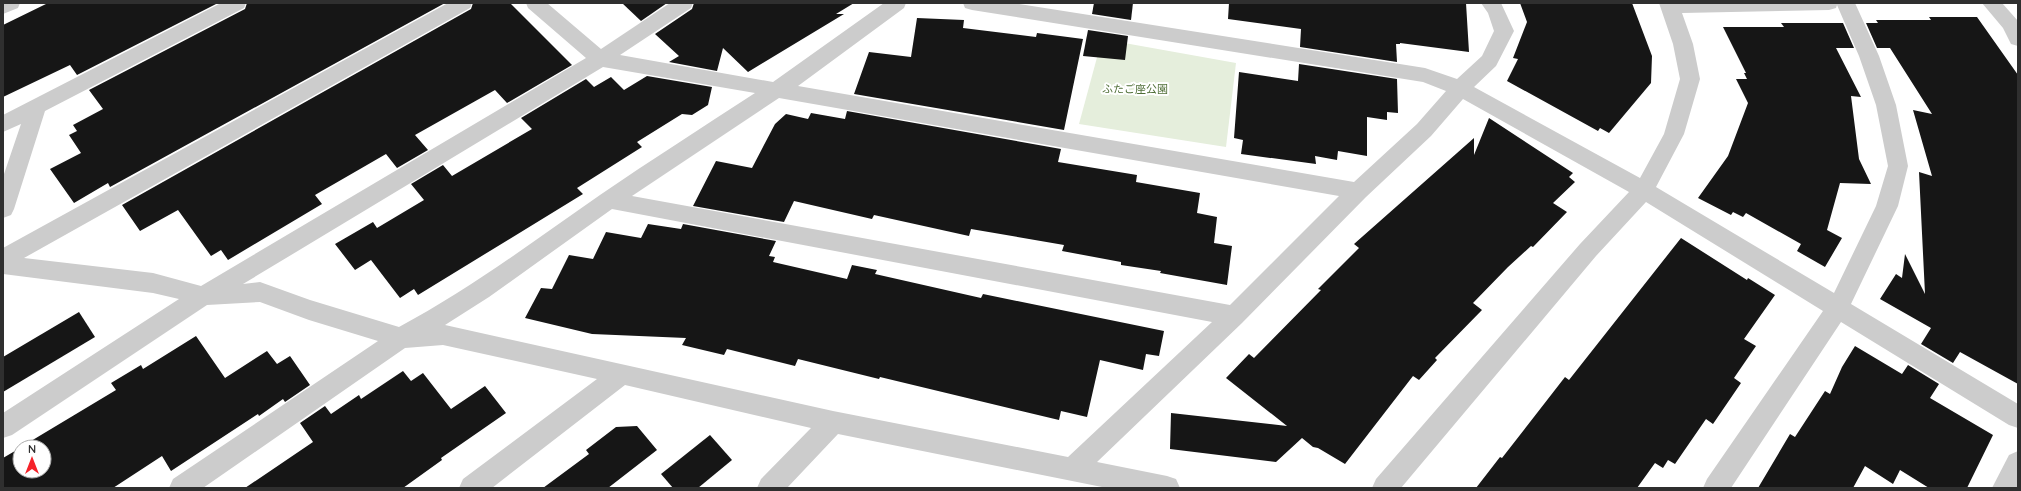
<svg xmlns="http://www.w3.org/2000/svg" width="2021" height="491" viewBox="0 0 2021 491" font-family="Quicksand,'Noto Sans JP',sans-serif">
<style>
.green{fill:#e5eedc}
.building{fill:#161616}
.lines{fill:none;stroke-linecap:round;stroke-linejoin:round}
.minor{fill:#ccc;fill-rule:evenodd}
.labels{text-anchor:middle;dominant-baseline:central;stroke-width:4;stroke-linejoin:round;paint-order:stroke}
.park-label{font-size:11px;fill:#506f38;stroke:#fff}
</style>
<rect width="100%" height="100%" fill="#fff"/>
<polygon class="green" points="1102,39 1236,63 1226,147 1079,124"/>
<g class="building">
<polygon points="48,3 218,3 77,75 70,65 3,97 3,25"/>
<polygon points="247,3 445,3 110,187 108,183 74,203 50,169 81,153 69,135 77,131 73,125 103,109 89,90 245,9"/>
<polygon points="473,3 510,3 572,65 507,103 495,90 415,135 428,150 397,168 386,154 315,195 322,204 228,260 221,250 211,256 178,210 140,231 122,205 471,9"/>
<polygon points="622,3 667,3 641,21"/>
<polygon points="694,3 854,3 836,14 844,14 748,72 723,48 717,71 669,62 679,56 655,34 692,9"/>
<polygon points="1094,3 1133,3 1131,20 1092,14"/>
<polygon points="1229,3 1466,3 1469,52 1400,43 1400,44 1396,44 1397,62 1300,47 1301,29 1228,19"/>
<polygon points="1520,3 1632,3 1652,56 1651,83 1609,133 1600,128 1598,131 1507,81 1518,59 1513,58 1527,22"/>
<polygon points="1929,17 1977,17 2018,75 2018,384 1960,352 1953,363 1921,344 1931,328 1880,299 1896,274 1902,278 1905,254 1925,294 1919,172 1932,176 1913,110 1932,114 1890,48 1877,48 1866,23 1878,23 1876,20 1931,20"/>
<polygon points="917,18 964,20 963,28 1036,37 1037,33 1083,39 1064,130 854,94 869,52 911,57"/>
<polygon points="1781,23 1843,23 1854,48 1836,48 1861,97 1851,96 1859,159 1871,184 1840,183 1827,230 1842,238 1825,267 1797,251 1801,244 1746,213 1743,217 1733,212 1731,215 1698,198 1728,156 1748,103 1736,79 1747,79 1744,73 1746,73 1723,27 1784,27"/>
<polygon points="1088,30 1128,36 1125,60 1083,56"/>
<polygon points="1299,64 1397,79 1398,113 1387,112 1387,120 1367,117 1367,156 1338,151 1337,160 1315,156 1316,164 1241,154 1243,140 1234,138 1239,72 1298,81"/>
<polygon points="647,76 712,87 708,105 692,115 682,114 637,142 642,147 577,188 583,194 418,295 414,289 400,298 371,260 355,270 335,244 373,222 377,228 424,200 411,184 443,165 452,176 532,129 521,118 586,79 594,87 611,77 624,90"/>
<polygon points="847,111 1061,149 1058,162 1137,175 1136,182 1200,193 1197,213 1217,217 1214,243 1232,246 1227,285 1160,273 1161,271 1121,265 1121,262 1062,251 1064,245 971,229 969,236 874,215 872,219 794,201 784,222 693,206 716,161 752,168 775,124 786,114 808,119 811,113 845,119"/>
<polygon points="1489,118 1573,173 1569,177 1575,182 1553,203 1567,212 1533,247 1531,246 1508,267 1473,303 1482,310 1435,358 1437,360 1419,380 1413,376 1345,464 1318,448 1313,447 1302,438 1276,462 1170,449 1171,413 1287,426 1226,378 1249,354 1254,358 1321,290 1318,289 1359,248 1354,244 1474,138 1474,155"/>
<polygon points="648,224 681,229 683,224 776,241 769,256 775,257 773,262 847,279 852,265 877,270 875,274 981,298 983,294 1164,331 1159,356 1146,354 1143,370 1100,360 1087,417 1061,411 1059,420 880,377 879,379 798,359 795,366 727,349 724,355 682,345 686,338 592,334 525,318 541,288 552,289 569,255 593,259 606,232 641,238"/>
<polygon points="1681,238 1747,280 1748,278 1775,295 1744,339 1756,346 1734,378 1741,383 1713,424 1706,419 1675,464 1668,460 1663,468 1655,463 1637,488 1476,488 1500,457 1502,458 1565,377 1569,380"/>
<polygon points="79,312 95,337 3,392 3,357"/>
<polygon points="196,336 225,378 267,351 277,364 290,356 310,385 285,402 283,399 259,416 258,414 171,471 162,456 113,488 3,488 3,458 20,448 20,471 44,471 44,447 21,447 116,390 111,383 141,365 143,369"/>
<polygon points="1855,346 1902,374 1908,365 1939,384 1930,398 1993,435 1967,488 1929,488 1900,470 1893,484 1865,466 1853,488 1758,488 1790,434 1795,437 1825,391 1830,394 1842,367"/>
<polygon points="403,371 411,381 423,373 451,409 485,386 506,413 441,458 442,460 403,488 245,488 313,442 300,423 325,406 331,414 359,395 361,399"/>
<polygon points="637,426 657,450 608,488 543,488 589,454 586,450 616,427"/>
<polygon points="710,435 732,460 698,488 673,488 661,474"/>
</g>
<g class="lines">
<g class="minor">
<polygon points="3,3 20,3 18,8 3,14"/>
<polygon points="221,3 246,3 244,8 45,111 14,209 11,215 3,218 3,177 21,124 3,132 3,115"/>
<path d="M448 3H472L470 8 24 258 153 273 201 286 586 58 528 8 526 3H547L601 49 670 3H693L691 8 620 55 773 82 884 3H906L904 8 798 86 1354 182 1417 124 1446 91 1423 82 972 10 965 8 963 3H1013L1425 68 1457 79 1482 56 1494 31 1488 13 1481 3H1501L1514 31 1496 66 1474 87 1640 178 1664 134 1680 79 1673 44 1659 3H1855L1879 56 1896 105 1908 166 1898 206 1851 304 2018 404V428L2009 425 1841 322 1731 488H1703L1707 479 1823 311 1646 202 1596 256 1401 488H1372L1376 479 1580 244 1629 192 1463 99 1431 136 1366 197 1242 323 1097 462 1167 476 1176 479 1180 488H1107L838 434 787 488H757L761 479 811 428 625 385 492 488H459L463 479 597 379 443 345 405 348 203 488H169L173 479 378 341 309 320 260 302 207 305 12 435 3 438V413L179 299 153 293 3 274V248ZM1837 5 1859 56 1876 105 1888 166 1876 206 1834 293 1656 187 1684 134 1700 79 1693 44 1682 13 1829 10 1836 8ZM603 67 755 93C703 127 651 160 600 195 534 241 470 289 399 327L310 300 260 282 243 284ZM779 98 1339 196 1230 305 632 196ZM612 209 1212 322 1068 457 833 411 445 325 489 297Z"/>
<polygon points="1982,3 2002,3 2018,21 2018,46 2011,44 2003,28"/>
<polygon points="2018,451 2018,488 1992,488 2009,455"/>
</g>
</g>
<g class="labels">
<g class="park-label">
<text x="1135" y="89">ふたご座公園</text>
</g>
</g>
<rect width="2021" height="491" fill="none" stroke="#2f2f2f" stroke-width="8"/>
<g transform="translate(32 459)"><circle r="19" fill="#ffffff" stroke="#acacac"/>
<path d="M0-3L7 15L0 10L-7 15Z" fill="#f52229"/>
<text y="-6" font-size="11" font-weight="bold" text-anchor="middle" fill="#2f2f2f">N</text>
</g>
</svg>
